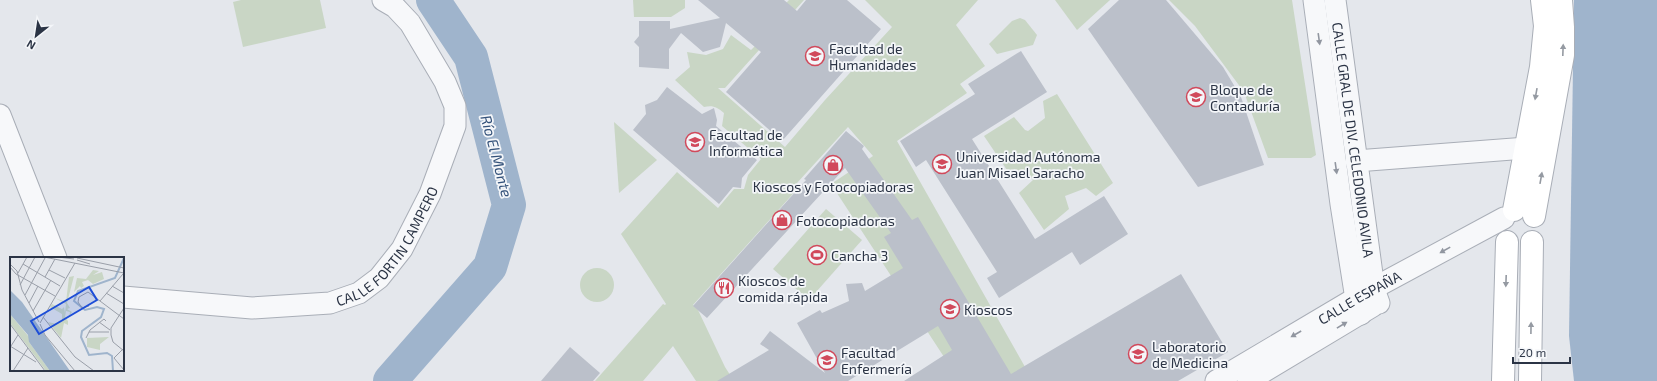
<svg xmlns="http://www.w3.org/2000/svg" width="1657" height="381" viewBox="0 0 1657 381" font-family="'Exo 2',sans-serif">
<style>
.green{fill:#c9d6c5}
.water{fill:#9fb4cc}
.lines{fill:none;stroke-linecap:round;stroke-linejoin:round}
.river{stroke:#9fb4cc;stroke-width:34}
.building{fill:#bbc0ca}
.street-casing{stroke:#a9aeb7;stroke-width:23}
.secondary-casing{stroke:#a9aeb7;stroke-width:24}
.street{stroke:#f7f8fa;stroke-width:21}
.secondary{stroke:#fff;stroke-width:22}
.oneway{fill:#9196a0}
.oneway2{fill:#959aa2}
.labels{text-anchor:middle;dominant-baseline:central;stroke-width:3.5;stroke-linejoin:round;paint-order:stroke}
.poi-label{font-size:14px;fill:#2b3445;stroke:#f4f6f9;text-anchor:start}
.street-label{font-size:14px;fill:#2b3445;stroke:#f4f6f9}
.water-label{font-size:15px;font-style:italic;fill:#34527a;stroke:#f4f6f9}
.inset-river{fill:none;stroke:#9fb4cc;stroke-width:2}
.inset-road{fill:none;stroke:#9a9fa9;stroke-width:1}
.view{fill:#1d4ed8;fill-opacity:0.15;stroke:#1d4ed8;stroke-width:2}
.inset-edge{fill:none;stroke:#2b3445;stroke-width:2}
</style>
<rect width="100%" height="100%" fill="#e4e7ec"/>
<g class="green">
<polygon points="241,0 320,0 326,28 243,47 233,2"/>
<polygon points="633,0 685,0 685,8 671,17 634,17"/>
<path d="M789 0H804L725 88H718L785 147 825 100 892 27 865 0H978L956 25 985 66 960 84 967 93 897 141 1033 381 946 360 831 184 873 156 848 127 797 183 800 186 693 305 698 310 725 367 734 381H696L673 346 643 381H595L663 304 665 305 666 304 621 234 677 172 718 208 734 189H744L748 175 761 159 722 126 724 113C717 107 713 105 704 107L675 80 690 67 687 52 706 55 723 49 731 35 751 50 766 35 777 12Z"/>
<polygon points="1055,0 1110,0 1077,30"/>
<polygon points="1169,0 1292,0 1316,155 1311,158 1268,158 1244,92 1195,26"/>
<polygon points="1020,18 1025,20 1037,35 1033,45 997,54 989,44 1012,21"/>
<polygon points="1057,94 1113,183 1096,196 1086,188 1065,196 1069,209 1044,230 1019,193 1033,180 1025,170 1009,173 984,136 1014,117 1025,130 1028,131 1045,118 1043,101"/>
<polygon points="614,122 657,160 619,193"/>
<polygon points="826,209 862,240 809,300 773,269"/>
<circle cx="597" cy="285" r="17"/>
</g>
<polygon class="water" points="1574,0 1657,0 1657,381 1574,381 1569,336"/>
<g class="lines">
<polyline class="river" points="390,381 490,267 509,205 471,57 433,0"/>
</g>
<g class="building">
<polygon points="698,0 784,0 797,11 806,0 847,0 881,29 782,141 726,92 761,52 726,23 720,47 703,52 681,33 669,49 669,69 639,67 639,47 634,42 639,36 639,21 670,21 670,29 720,18"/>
<polygon points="1119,0 1166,0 1223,67 1241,97 1264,165 1198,187 1088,29"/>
<polygon points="1021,51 1047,92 972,139 1035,239 1104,196 1128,234 1080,265 1072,252 999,298 987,278 997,272 926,160 916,167 900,141 975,94 968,84"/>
<polygon points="667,87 702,114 714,108 717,120 716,126 757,160 742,178 741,188 733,187 719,204 633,130 646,114 645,105 657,100"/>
<polygon points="846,131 864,146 862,149 912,220 918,217 1011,374 1181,274 1228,352 1178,381 904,381 952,350 938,326 848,381 717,381 769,350 760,344 770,331 825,373 797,323 820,310 822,313 849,301 846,284 862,283 865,291 903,268 884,237 891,233 845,168 707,318 693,306 806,180 804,179"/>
<polygon points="570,347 600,373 593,381 541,381"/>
</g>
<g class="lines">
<defs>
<g id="street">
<polyline points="1314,0 1341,204 1356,299 1361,314"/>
<path id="s1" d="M1335 0 1374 289 1379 303"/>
<polyline points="0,115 56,258"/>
<polyline points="1356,161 1527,148"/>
<path id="s2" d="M123 297 252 308 330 303 359 293 379 278 402 249 430 194 455 126V106L445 82 410 23 395 7 383 0"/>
<path id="s3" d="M1216 381 1361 295 1504 218"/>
<polyline points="1248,381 1373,306"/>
</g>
<g id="secondary">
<polyline points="1514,210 1541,67 1545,26 1542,0"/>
<polyline points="1534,216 1563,55 1563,27 1561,0"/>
<polyline points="1503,381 1507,242"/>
<polyline points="1530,381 1532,242"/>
</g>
</defs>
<use href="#street" class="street-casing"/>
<use href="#secondary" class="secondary-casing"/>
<use href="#street" class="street"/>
<use href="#secondary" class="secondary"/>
</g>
<defs><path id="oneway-solid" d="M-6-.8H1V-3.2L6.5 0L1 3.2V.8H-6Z"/></defs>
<g class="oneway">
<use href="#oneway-solid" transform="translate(1319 39) rotate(82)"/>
<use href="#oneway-solid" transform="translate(1336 168) rotate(82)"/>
<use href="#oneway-solid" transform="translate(1445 250) rotate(151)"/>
<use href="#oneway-solid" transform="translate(1342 325) rotate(-31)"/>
<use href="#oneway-solid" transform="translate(1296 334) rotate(150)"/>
</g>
<g class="oneway2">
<use href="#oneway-solid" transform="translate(1563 50) rotate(-88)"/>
<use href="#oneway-solid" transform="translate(1536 94) rotate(100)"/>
<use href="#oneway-solid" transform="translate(1541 178) rotate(-80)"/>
<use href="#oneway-solid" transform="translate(1506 281) rotate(92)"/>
<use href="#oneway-solid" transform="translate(1531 328) rotate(-89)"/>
</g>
<defs>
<symbol id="university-ring" viewBox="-11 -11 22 22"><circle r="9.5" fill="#f4f6f9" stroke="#d1495b" stroke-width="1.5"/><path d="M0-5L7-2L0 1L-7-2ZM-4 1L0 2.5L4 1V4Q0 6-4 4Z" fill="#d1495b"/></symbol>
<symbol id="shop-ring" viewBox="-11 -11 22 22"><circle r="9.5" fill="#f4f6f9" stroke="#d1495b" stroke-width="1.5"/><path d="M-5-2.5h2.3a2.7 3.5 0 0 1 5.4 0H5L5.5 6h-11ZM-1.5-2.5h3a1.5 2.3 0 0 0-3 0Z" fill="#d1495b"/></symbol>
<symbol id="stadium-ring" viewBox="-11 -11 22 22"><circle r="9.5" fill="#f4f6f9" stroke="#d1495b" stroke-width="1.5"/><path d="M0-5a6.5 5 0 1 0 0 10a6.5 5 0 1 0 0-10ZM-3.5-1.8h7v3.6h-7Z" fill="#d1495b"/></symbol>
<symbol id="restaurant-ring" viewBox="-11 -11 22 22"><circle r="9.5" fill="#f4f6f9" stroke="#d1495b" stroke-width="1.5"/><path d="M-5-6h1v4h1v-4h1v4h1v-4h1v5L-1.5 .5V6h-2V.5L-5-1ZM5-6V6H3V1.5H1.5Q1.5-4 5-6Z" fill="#d1495b"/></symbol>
</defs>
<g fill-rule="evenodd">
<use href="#university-ring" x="804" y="45" width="22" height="22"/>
<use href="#university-ring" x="1185" y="86" width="22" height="22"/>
<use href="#university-ring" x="684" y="131" width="22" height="22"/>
<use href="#university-ring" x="931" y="153" width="22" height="22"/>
<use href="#shop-ring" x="822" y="154" width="22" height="22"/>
<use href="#shop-ring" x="771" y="209" width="22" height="22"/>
<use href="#stadium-ring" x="806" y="244" width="22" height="22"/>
<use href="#restaurant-ring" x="713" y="277" width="22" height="22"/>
<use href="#university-ring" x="939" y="298" width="22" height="22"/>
<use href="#university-ring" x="1127" y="343" width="22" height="22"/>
<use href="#university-ring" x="816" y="349" width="22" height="22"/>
</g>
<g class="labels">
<g class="poi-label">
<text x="829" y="48">Facultad de<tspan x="829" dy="16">Humanidades</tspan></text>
<text x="1210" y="89">Bloque de<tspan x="1210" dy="16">Contaduría</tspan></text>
<text x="709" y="134">Facultad de<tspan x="709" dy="16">Informática</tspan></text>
<text x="956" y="156">Universidad Autónoma<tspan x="956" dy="16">Juan Misael Saracho</tspan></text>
<text x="833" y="186" text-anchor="middle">Kioscos y Fotocopiadoras</text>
<text x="796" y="220">Fotocopiadoras</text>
<text x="831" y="255">Cancha 3</text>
<text x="738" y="280">Kioscos de<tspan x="738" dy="16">comida rápida</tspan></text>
<text x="964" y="309">Kioscos</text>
<text x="1152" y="346">Laboratorio<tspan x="1152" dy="16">de Medicina</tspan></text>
<text x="841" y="352">Facultad<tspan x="841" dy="16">Enfermería</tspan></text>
</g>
<g class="street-label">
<text stroke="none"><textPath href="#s1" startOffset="141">CALLE GRAL DE DIV. CELEDONIO AVILA</textPath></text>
<text stroke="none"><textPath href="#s2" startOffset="292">CALLE FORTIN CAMPERO</textPath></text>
<text stroke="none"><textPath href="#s3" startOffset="166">CALLE ESPAÑA</textPath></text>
</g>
<g class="water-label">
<text transform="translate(497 156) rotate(75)">Río El Monte</text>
</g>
</g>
<g transform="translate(10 257)">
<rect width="114" height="114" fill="#e4e7ec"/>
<path d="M83 13 89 14 83 18 92 15 94 22 83 27 78 23 72 25 74 29 71 31 70 29 64 35 67 21 76 22ZM64 19 57 46 60 51 57 52 62 55 59 60 60 55 56 54 55 60 58 64V68L54 66 51 81 38 65 47 67 49 64 52 65V57L40 50 42 47 52 52 54 50 55 56 56 47 45 41 56 45 59 20ZM0 57 19 80V85L40 114H36L0 66ZM99 80 90 87V93L77 90V81Z" fill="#c9d6c5"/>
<path d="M0 33 12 45 60 114H40L19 85 18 78 0 57Z" fill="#9fb4cc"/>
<path class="inset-river" d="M103 114 102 99 97 96 79 98 71 80 72 74 91 60 94 52 87 50 75 53 64 44 68 34 105 21 114 1"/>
<path class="inset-road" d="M34 0 114 16M48 0 64 2M67 1 114 11M67 3 80 7M0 7 7 14 12 33 29 65M13 7 50 29M0 10 6 17 45 39M39 13 55 21M8 16 17 0M35 20 45 2M10 28 25 0M102 29 114 36M96 36 114 47M15 38 35 1M90 44 113 17M19 46 28 29M79 49 72 51 68 45 69 40 78 35 114 62M114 51 101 71V78L103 85 114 94M23 54 41 23M33 60 65 100 84 114M89 65 100 73M30 66 65 6M0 67 35 114M30 67 35 78 65 114M79 75H99M76 81 80 73 94 62 96 64M0 89 26 105M1 89 8 78M113 92 104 101 114 113M3 114 18 91"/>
<path class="view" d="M79 30 87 43 29 77 21 64Z"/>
<rect width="114" height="114" class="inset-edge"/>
</g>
<g transform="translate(36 36) rotate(210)" stroke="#f4f6f9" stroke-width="3" paint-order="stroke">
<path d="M0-3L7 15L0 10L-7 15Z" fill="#2b3445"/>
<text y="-6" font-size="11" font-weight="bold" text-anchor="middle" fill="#2b3445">N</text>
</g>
<path d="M1513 357v6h57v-6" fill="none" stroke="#2b3445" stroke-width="2"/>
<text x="1519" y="357" font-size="12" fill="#2b3445" stroke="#f4f6f9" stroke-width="3" paint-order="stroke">20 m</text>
</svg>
